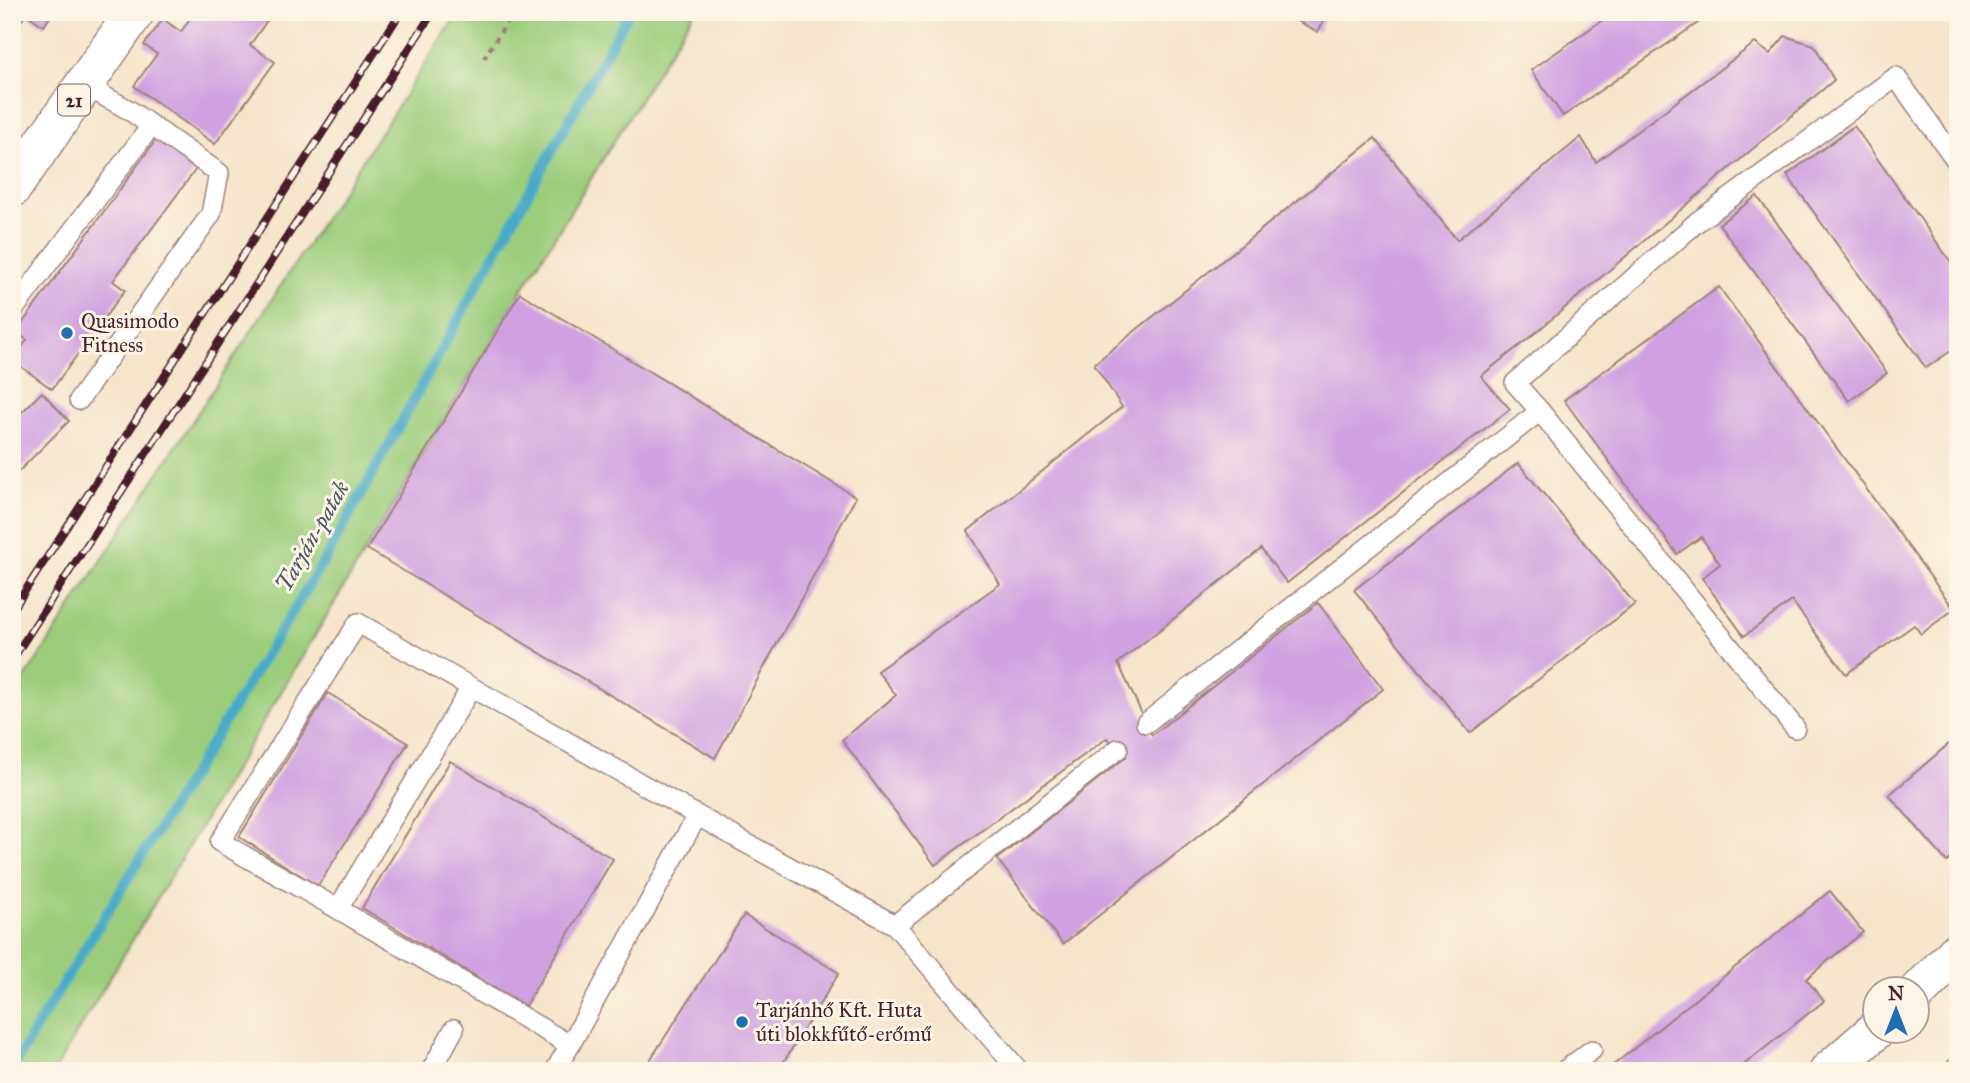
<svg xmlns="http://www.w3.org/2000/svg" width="1970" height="1083" viewBox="0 0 1970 1083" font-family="'IM FELL Great Primer',serif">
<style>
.green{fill:#9bcd7c;stroke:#727654;stroke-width:2}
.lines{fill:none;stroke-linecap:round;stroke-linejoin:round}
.stream{stroke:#48aac7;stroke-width:10}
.building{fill:#d0a0e1}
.service-casing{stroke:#a0827b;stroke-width:22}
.secondary-casing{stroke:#a0827b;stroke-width:41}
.primary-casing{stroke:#a0827b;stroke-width:41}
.path{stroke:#a0827b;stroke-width:4.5;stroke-dasharray:5 5;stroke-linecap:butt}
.service{stroke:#fff;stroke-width:19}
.secondary{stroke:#fff;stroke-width:38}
.primary{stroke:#fff;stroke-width:38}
.rail-casing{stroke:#4a1f2b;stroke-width:8}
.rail{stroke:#fcf5e5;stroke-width:5;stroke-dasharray:16;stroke-linecap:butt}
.poi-dot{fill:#1f6fb2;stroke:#fcf5e5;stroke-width:2.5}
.labels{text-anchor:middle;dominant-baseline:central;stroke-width:6;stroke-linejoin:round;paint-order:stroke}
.shield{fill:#fcf5e5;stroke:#7f5f63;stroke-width:2}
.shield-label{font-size:19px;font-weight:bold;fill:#4a1f2b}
.poi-label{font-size:21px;fill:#4a1f2b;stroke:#fcf5e5;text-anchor:start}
.water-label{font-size:23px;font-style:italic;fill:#495769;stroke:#fcf5e5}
</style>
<rect width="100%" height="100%" fill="#fcf5e5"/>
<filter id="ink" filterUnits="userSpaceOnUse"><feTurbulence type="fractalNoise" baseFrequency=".0143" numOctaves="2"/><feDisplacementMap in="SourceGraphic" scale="14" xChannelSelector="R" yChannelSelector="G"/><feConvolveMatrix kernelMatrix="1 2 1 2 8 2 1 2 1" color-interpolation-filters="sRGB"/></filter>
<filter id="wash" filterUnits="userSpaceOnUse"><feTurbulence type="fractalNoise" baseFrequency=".00686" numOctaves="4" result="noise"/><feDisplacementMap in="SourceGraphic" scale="28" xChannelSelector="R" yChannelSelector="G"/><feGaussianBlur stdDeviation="1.57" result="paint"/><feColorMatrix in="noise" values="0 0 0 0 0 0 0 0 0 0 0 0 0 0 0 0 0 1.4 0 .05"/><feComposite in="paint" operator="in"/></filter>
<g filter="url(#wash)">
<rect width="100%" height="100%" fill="#f5e5cb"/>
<polygon class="green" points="459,12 694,12 520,293 54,1071 12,1071 12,698"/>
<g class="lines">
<polyline class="stream" points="12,1070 35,1029 328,554 629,12"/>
</g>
<g id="blocks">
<g class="building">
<polygon points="12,12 53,12 44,26 26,14 12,34"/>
<polygon points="194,12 273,12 250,45 275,62 215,144 134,86 157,54 144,45 163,19 181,32"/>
<polygon points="1280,12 1328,12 1318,32"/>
<polygon points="1614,12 1697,12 1702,20 1563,116 1531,70"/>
<polygon points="1785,36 1814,45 1834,80 1534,334 1481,376 1510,409 1287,583 1261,549 1118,663 1152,735 1318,603 1383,689 1063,944 997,859 1126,757 1107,738 935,865 842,740 896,695 877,671 1000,584 968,531 1122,407 1094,364 1375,138 1457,240 1581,137 1596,162 1755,43 1770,54"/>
<polygon points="1854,126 1958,272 1958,346 1926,368 1787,175"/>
<polygon points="156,140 196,169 113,281 125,290 52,389 12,360 27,340 16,332"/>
<polygon points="1757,196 1887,373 1849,401 1719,224"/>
<polygon points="1719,287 1954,609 1921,634 1914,625 1846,674 1792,601 1744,636 1702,578 1720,564 1701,537 1677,554 1564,400"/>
<polygon points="520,293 856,497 715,758 367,549"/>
<polygon points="42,392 69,421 12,478 12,422"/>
<polygon points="1518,463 1635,604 1470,733 1354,590"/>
<polygon points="328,693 408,743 318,886 239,837"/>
<polygon points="1958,736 1958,853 1947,862 1889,795"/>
<polygon points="450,761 613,859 525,1006 362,908"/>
<polygon points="1830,891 1863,932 1806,979 1824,1001 1736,1071 1606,1071"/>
<polygon points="744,915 839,973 778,1071 643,1071"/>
</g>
</g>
</g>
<g filter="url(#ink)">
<use href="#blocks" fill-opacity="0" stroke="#a0827b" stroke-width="2"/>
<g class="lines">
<defs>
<g id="service">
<polyline points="12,307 14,309 151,126"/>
<polyline points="79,400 211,214 219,173 129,110 84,85"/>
<polyline points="1540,411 1515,383 1697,222 1896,77 1958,163"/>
<polyline points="471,688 338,909 570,1045 697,816"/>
<polyline points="1146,723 1540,411 1795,728"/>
<polyline points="338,909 220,842 358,623 744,842 895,925 1019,1071"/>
<polyline points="895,925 1118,749"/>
<polyline points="431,1071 454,1029"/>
<polyline points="555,1071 570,1045"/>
<polyline points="1564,1071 1592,1050"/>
<polyline points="1953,1071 1958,1066"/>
</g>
<g id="secondary">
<polyline points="1918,992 1958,951"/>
<polyline points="1829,1071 1876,1030"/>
</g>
<polyline id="primary" points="12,188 135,12"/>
</defs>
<use href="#service" class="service-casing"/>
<use href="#secondary" class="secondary-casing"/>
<use href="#primary" class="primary-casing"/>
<polyline class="path" points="484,58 514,12"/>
<use href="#service" class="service"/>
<use href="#secondary" class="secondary"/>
<use href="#primary" class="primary"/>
<defs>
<g id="rail">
<polyline points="12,611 401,12"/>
<polyline points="12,660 433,12"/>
</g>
</defs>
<use href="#rail" class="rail-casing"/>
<use href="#rail" class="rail"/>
</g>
</g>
<g class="poi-dot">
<circle cx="67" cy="333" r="7"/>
<circle cx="742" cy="1022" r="7"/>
</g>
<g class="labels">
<rect class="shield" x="58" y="84.5" width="32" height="31" rx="5"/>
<g class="shield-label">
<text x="74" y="100">21</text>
</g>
<g class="poi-label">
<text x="81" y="321">Quasimodo<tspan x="81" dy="24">Fitness</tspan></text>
<text x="756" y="1010">Tarjánhő Kft. Huta<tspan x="756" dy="24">úti blokkfűtő-erőmű</tspan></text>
</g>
<g class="water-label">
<text transform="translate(312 536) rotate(-60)">Tarján-patak</text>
</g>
</g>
<rect width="1970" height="1083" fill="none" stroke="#fcf5e5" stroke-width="42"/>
<g transform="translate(1896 1010)"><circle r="33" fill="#fcf5e5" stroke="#b59f9b" stroke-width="2"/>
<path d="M0-5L12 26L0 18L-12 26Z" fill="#1f6fb2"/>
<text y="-10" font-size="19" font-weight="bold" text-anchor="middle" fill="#4a1f2b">N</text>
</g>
</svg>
